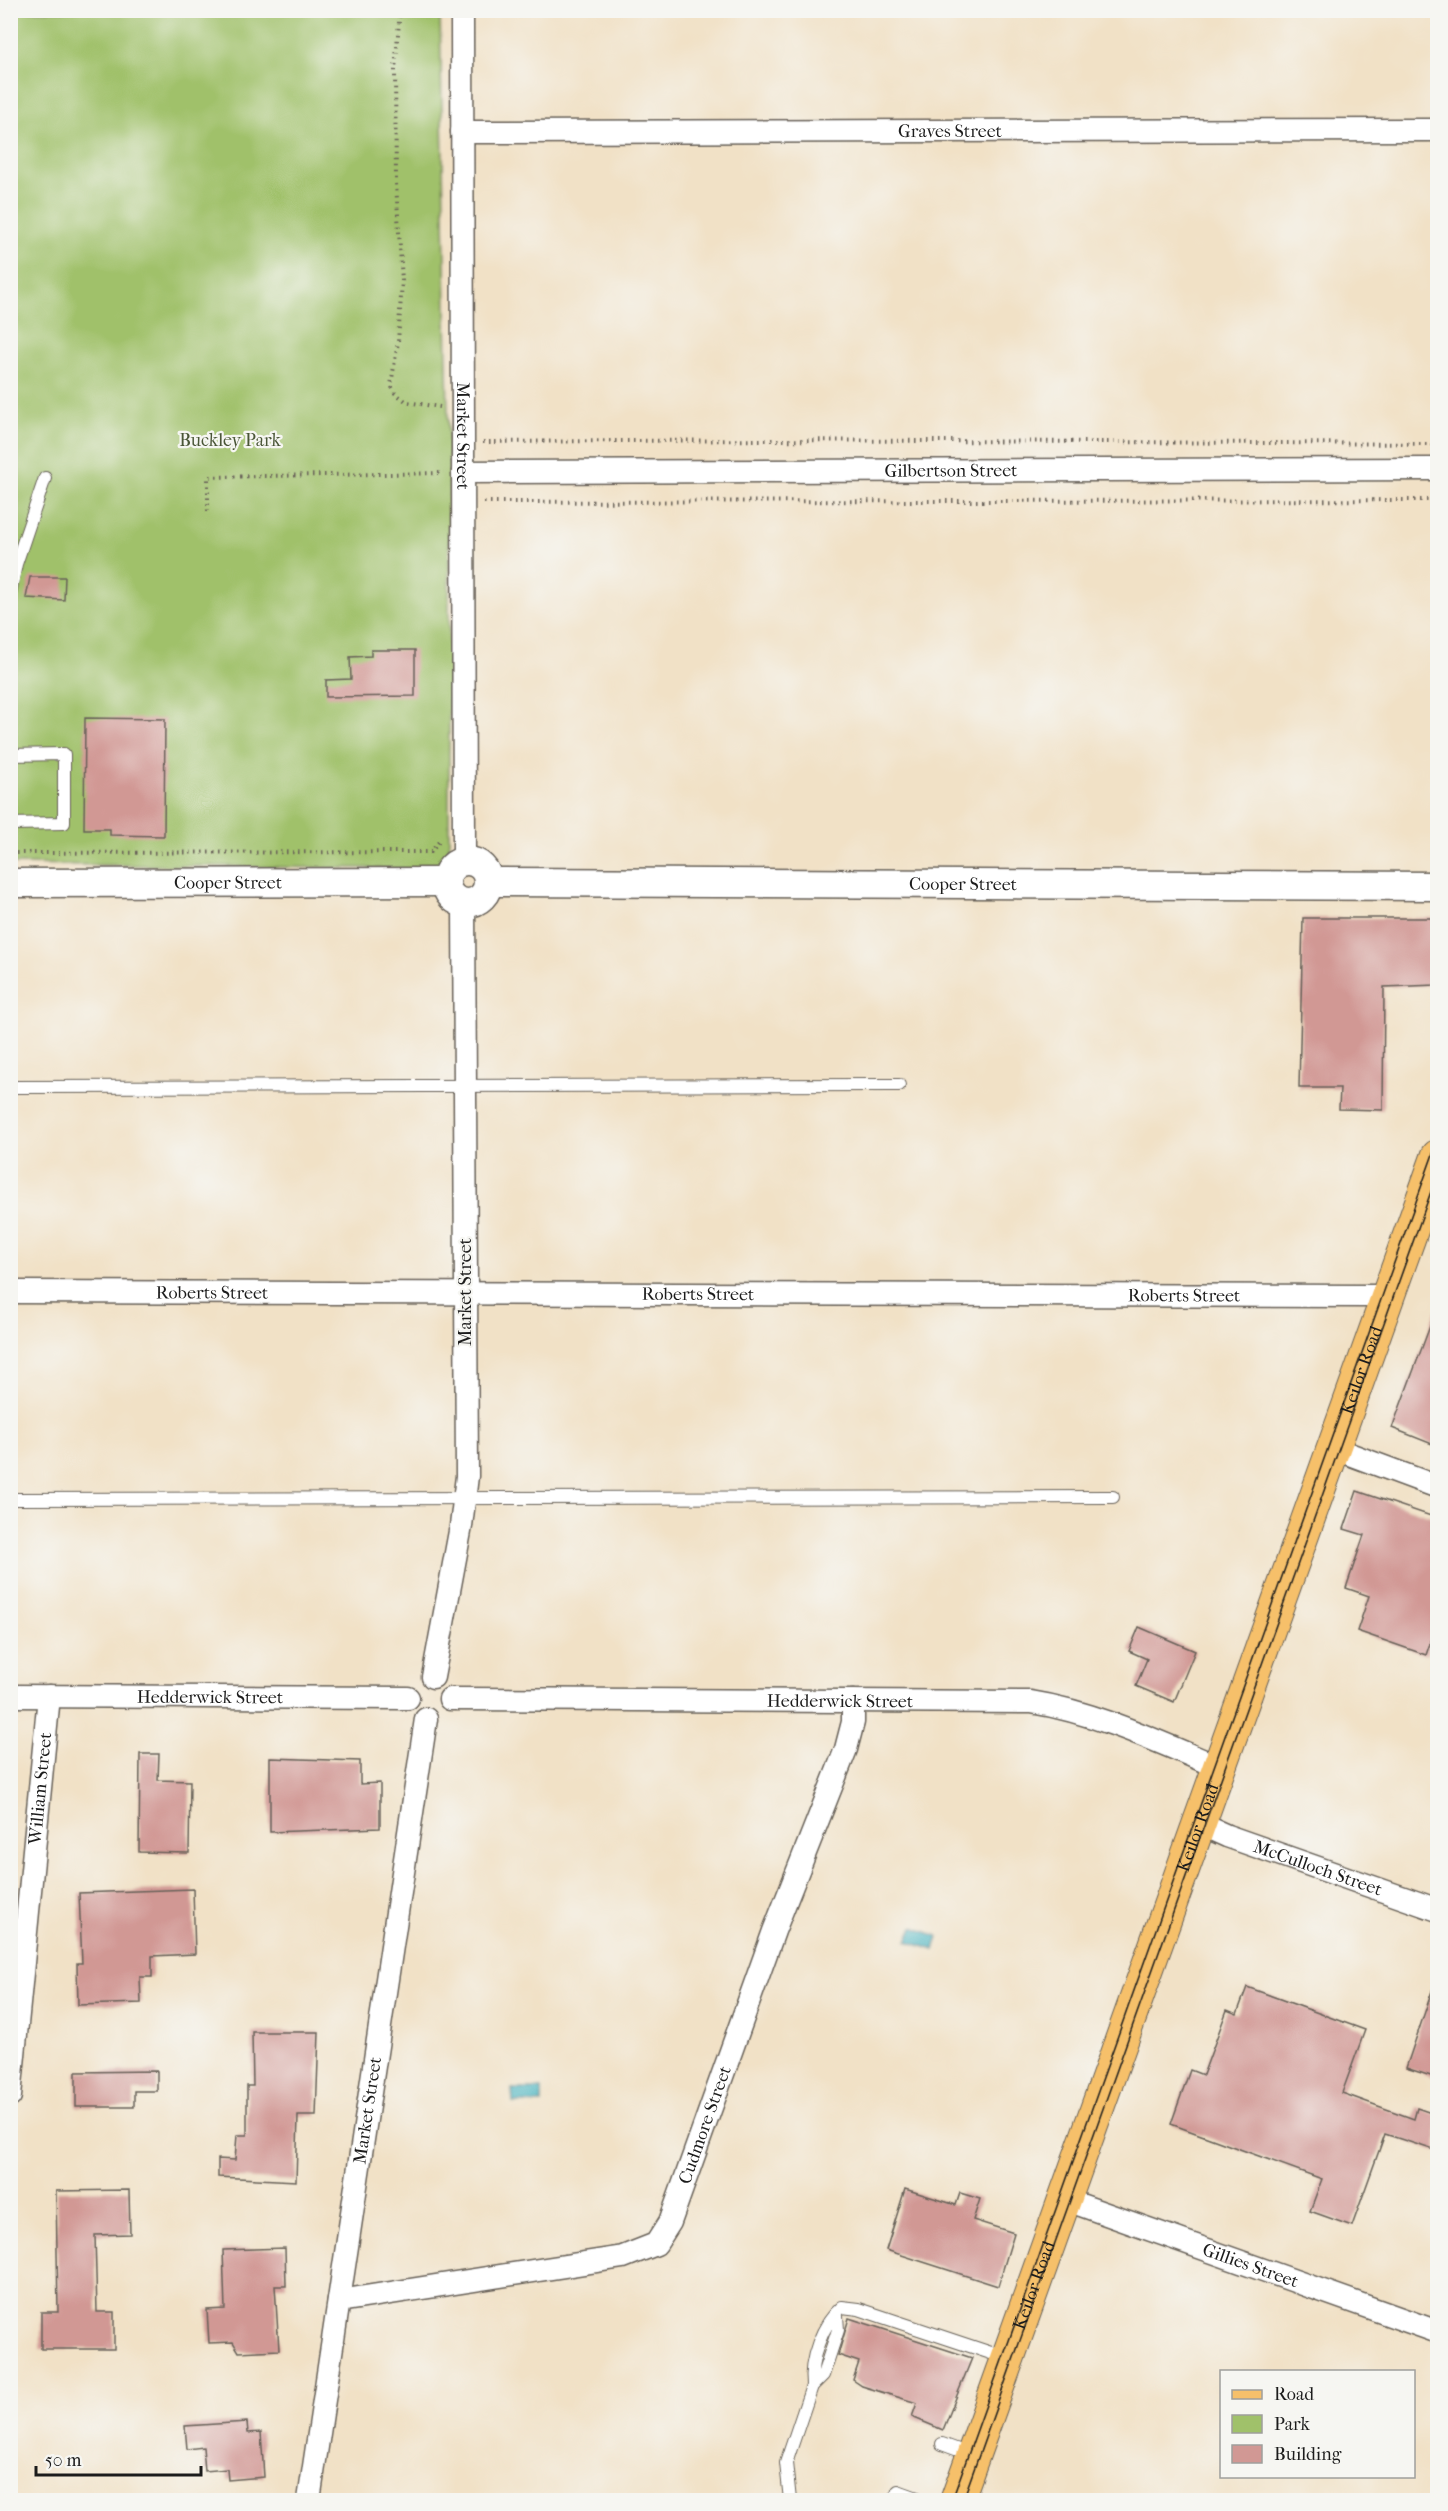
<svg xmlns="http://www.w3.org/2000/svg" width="1448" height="2511" viewBox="0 0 1448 2511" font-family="'IM FELL French Canon',serif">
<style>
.green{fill:#a0c16a;stroke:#5e6e43;stroke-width:1.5}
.water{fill:#42b1be;stroke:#2f666d;stroke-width:1.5}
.building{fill:#d19894}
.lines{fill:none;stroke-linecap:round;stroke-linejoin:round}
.service-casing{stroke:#676158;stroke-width:14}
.minor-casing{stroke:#676158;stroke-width:25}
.tertiary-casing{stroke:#676158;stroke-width:31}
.primary-casing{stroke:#676158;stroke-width:35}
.path{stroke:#676158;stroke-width:4;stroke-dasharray:1.5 4.5;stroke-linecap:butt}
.service{stroke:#fff;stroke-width:12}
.minor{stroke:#fff;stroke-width:22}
.tertiary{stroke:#fff;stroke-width:28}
.primary{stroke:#f6c06b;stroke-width:33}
.tram{stroke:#1c1c1c;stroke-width:1.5}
.labels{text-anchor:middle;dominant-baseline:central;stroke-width:4.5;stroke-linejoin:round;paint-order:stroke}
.street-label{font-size:18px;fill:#1c1c1c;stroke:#f6f6f2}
.park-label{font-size:18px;fill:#4a5637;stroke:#f6f6f2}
</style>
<rect width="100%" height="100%" fill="#f6f6f2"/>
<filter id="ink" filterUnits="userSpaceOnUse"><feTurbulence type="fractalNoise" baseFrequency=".0167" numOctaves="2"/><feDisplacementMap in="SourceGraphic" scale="12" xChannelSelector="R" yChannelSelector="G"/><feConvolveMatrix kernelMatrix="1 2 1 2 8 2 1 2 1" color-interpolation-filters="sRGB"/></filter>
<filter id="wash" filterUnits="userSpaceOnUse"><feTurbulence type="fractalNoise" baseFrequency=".008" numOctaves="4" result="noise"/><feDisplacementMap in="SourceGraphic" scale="24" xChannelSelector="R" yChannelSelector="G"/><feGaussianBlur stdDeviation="1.35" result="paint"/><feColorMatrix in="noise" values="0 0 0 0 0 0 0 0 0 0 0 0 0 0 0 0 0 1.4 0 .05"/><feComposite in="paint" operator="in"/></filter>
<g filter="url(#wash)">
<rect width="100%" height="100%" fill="#f1e1c6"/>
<polygon class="green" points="10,11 440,11 449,466 449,857 436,869 11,864"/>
<g class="water">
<polygon points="913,1927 938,1936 934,1950 907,1941"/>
<polygon points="512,2089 542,2089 542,2103 513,2103"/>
</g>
<g id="blocks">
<g class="building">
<polygon points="30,577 65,577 64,600 26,598"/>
<polygon points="371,650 415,650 415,696 326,697 326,680 351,679 350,657 371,656"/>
<polygon points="85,718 165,719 164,836 110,835 110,829 84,829"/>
<polygon points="1303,918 1437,918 1437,985 1384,987 1383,1110 1339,1109 1340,1088 1299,1088"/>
<polygon points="1436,1310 1437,1311 1437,1446 1392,1428"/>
<polygon points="1357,1491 1437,1518 1437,1623 1426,1655 1357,1631 1369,1596 1346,1588 1364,1535 1344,1529"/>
<polygon points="1139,1627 1195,1651 1174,1702 1136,1686 1147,1659 1129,1651"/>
<polygon points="140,1754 159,1754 158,1780 190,1781 189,1853 139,1852"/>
<polygon points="270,1758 360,1761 360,1784 380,1783 380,1828 270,1832"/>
<polygon points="193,1889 195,1954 152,1956 152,1977 140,1977 141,2003 78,2005 77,1963 82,1963 79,1893"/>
<polygon points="1434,1985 1437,1985 1437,2078 1406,2068"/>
<polygon points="1247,1987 1365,2030 1342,2093 1414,2119 1417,2108 1437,2115 1437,2151 1385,2134 1352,2226 1310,2211 1322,2179 1171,2124 1190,2070 1203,2075 1227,2010 1237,2014"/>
<polygon points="252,2032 319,2032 316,2116 298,2116 296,2181 218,2177 218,2159 235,2160 237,2135 247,2135 247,2086 253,2086"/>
<polygon points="157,2071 157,2091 134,2091 134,2107 76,2107 76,2072"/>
<polygon points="905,2189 956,2205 960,2193 980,2199 973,2220 1014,2233 998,2286 886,2250"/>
<polygon points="129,2190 130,2234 95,2235 97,2312 114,2312 114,2349 41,2349 41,2312 58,2312 56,2191"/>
<polygon points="285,2248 286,2286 275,2286 279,2350 239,2352 233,2342 209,2343 207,2310 225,2309 223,2250"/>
<polygon points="849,2318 972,2358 943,2430 912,2417 917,2403 862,2386 853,2380 859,2362 838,2355"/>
<polygon points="247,2422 248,2433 261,2432 264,2477 228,2480 227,2469 205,2471 203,2447 187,2449 185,2426"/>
</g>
</g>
</g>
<g filter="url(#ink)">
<use href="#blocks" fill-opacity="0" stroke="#676158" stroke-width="1.5"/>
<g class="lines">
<defs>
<g id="service">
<polyline points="10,594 16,564 45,478"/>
<polyline points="10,755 64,754 64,823 10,824"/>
<polyline points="10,1087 899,1085"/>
<polyline points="10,1499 1113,1497"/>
<path d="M812 2386C809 2360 822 2324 842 2307L859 2309 1006 2358"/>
<polyline points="942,2444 972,2455"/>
<polyline points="790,2500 786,2463 812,2386 823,2375 838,2330 837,2316"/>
<polyline points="895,2500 898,2491 923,2500"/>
</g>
<g id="minor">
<path id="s1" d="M462 10 464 860"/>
<path id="s2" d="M462 132 1438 130"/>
<path id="s3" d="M463 472 1438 469"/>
<path id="s4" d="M10 1292 1374 1296 1386 1300"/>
<polyline points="1333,1448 1438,1487"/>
<polyline points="433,1677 461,1526 467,1476 464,903"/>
<path id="s5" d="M10 1696 408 1698"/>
<path id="s6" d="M450 1699 1031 1702C1095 1712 1159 1742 1218 1767"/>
<path id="s7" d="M1198 1823 1227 1836 1438 1910"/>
<path id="s8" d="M10 2096 49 1696"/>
<path id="s9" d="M1064 2199 1438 2332"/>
<path id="s10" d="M339 2301 623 2257 656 2244 670 2222 774 1931 846 1749 853 1722V1701"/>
<path id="s11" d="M309 2500 426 1719"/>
</g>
<g id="tertiary">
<circle cx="467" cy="882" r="21"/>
<path id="s12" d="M489 882 1438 886"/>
<path id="s13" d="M10 883 446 882"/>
</g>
<g id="primary">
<path id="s14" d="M957 2500 1438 1156"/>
</g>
</defs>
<use href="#service" class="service-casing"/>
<use href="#minor" class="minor-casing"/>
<use href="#tertiary" class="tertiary-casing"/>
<use href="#primary" class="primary-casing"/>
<g class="path">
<polyline points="400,10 395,70 396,183 402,281 398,342 391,385 395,393 407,402 440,407"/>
<polyline points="483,442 768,440 1438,444"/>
<polyline points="484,502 1438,500"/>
<polyline points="208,511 208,477 444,473"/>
<polyline points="10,853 431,852 441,839"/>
</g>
<use href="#service" class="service"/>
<use href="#minor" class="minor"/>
<use href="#tertiary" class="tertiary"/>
<use href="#primary" class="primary"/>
<g class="tram">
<polyline points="952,2500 1438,1140"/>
<polyline points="963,2500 1438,1172"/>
</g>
</g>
</g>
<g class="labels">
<g class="street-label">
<text stroke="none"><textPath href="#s2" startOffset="488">Graves Street</textPath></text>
<text stroke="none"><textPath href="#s1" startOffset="426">Market Street</textPath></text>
<text stroke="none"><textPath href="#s3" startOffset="488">Gilbertson Street</textPath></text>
<text stroke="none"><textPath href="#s13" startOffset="218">Cooper Street</textPath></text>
<text stroke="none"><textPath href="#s12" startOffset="474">Cooper Street</textPath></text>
<text transform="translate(465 1292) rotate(-90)">Market Street</text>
<text stroke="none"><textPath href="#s4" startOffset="202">Roberts Street</textPath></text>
<text stroke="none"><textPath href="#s4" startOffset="688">Roberts Street</textPath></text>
<text stroke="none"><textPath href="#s4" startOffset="1174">Roberts Street</textPath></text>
<text stroke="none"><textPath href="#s14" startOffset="1200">Keilor Road</textPath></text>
<text stroke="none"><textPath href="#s5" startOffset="200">Hedderwick Street</textPath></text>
<text stroke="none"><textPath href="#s6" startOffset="390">Hedderwick Street</textPath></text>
<text stroke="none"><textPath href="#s8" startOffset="309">William Street</textPath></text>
<text stroke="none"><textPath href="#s14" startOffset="714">Keilor Road</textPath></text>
<text stroke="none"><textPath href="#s7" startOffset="128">McCulloch Street</textPath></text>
<text stroke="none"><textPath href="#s11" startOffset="394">Market Street</textPath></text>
<text stroke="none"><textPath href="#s10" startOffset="452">Cudmore Street</textPath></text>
<text stroke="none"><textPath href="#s9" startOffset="198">Gillies Street</textPath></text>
<text stroke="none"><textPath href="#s14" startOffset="228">Keilor Road</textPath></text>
</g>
<g class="park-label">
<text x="230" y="440">Buckley Park</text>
</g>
</g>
<rect width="1448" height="2511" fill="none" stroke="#f6f6f2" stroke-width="36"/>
<rect x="1220" y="2370" width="195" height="108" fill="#f6f6f2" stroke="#9f9f9c" stroke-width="1.5"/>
<rect x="1232" y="2390" width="30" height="9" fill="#f6c06b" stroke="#9f9f9c" stroke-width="1.5"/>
<text x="1274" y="2400" font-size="18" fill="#1c1c1c">Road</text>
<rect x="1232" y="2415" width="30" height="18" fill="#a0c16a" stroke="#9f9f9c" stroke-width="1.5"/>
<text x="1274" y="2430" font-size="18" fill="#1c1c1c">Park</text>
<rect x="1232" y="2445" width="30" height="18" fill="#d19894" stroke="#9f9f9c" stroke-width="1.5"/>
<text x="1274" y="2460" font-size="18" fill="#1c1c1c">Building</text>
<path d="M36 2466v9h165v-9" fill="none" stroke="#1c1c1c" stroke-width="3"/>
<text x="45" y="2466" font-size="18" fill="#1c1c1c" stroke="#f6f6f2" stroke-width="4.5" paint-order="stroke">50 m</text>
</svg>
